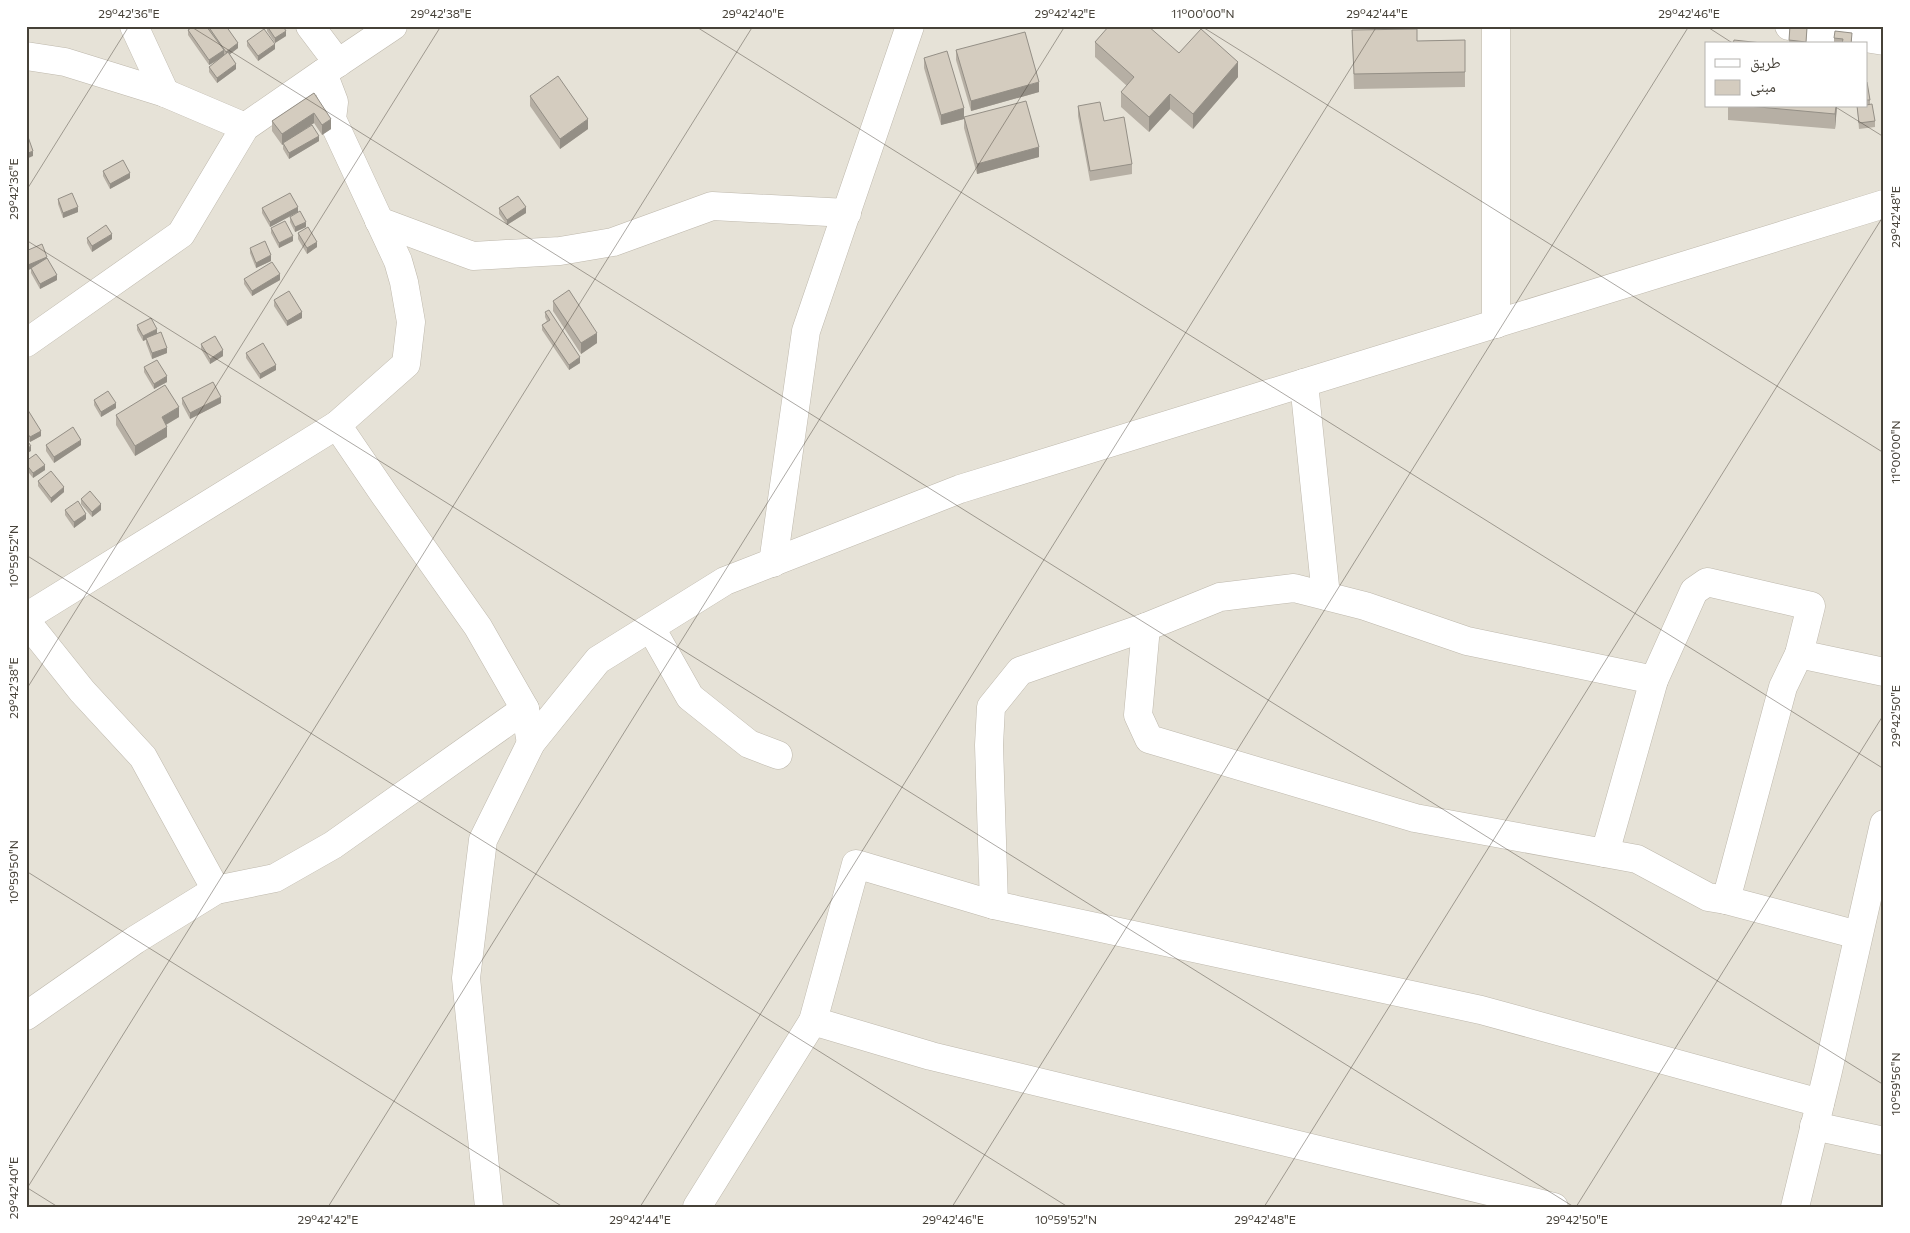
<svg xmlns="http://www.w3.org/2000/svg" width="1910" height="1233" viewBox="0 0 1910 1233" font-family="Commissioner,'Noto Naskh Arabic',sans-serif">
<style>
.residential{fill:#e6e2d7;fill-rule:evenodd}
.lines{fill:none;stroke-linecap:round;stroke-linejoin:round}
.minor-casing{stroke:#beb8ac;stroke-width:29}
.minor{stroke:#fff;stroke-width:28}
.wall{fill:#b6afa4}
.shaded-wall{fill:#948f86}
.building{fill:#d4ccbf;stroke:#948f86}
.ticks{fill:none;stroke:#464138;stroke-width:1;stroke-opacity:0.45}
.neatline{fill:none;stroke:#464138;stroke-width:2}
.ticks-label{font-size:12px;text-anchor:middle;fill:#464138}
</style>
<rect width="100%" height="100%" fill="#f3f0e9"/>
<path class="residential" d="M26 26H1884V1207H26ZM1706 44H1866V106H1706Z"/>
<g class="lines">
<defs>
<g id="minor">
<polyline points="134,26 165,93"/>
<polyline points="310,26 338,63"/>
<polyline points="393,26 323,73 334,102 332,119 398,261 404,282 411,322 406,364 337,425 384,494 478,627 525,709 531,743"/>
<polyline points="1496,26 1496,324"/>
<polyline points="1789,26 1884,41"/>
<polyline points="26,56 65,62 165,93 245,127"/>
<polyline points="379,221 473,256 560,251 613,242 712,206 847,213"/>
<polyline points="26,343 181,234 245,127 323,73"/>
<polyline points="1304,383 1326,596"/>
<polyline points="773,563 806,331 910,26"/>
<polyline points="26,617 337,425"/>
<polyline points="26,621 82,691 143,757 216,890"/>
<polyline points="651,628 690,697 749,744 778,755"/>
<polyline points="1799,654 1884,672"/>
<polyline points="1654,680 1467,641 1365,606 1294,588 1220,597 1146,627 1138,715 1149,739 1415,818 1637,859 1708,897 1726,900 1858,935"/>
<polyline points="1605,853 1654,680 1694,591 1707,582 1811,606 1799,654 1783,687 1726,900"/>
<polyline points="994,905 989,745 991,707 1020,671 1146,627"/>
<polyline points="26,1016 135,940 216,890 275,878 333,845 525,709"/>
<polyline points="813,1021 931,1056 1554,1207"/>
<polyline points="1814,1126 1884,1141"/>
<polyline points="489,1207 466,978 483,840 531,743 598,660 725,581 960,489 1884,204"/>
<polyline points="697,1207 813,1021 856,864 994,905 1481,1010 1820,1103"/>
<polyline points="1795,1207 1828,1071 1884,824"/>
</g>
</defs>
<use href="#minor" class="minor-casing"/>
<use href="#minor" class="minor"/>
</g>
<g class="wall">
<polygon points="194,26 226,26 238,48 229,55 236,69 217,83 209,72 209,67 217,61 209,65 188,35 188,30"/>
<polygon points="267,26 286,36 275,43 267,31"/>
<polygon points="1790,26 1807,28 1806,44 1789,44"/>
<polygon points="1352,30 1417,41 1465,40 1465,87 1354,89"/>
<polygon points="1834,38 1852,38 1852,44 1834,43"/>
<polygon points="247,41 275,49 258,61 247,46"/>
<polygon points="1095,42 1179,53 1238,77 1193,129 1170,109 1149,132 1121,107 1121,92 1127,86 1095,57"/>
<polygon points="956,50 1039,92 971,111 956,60"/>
<polygon points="924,58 964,117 1039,157 977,174 964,128 964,119 941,125 924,68"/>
<polygon points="1866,82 1870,100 1870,104 1875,121 1875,127 1859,129 1857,106 1866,106"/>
<polygon points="314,93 331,129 322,135 314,123 289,140 319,141 289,159 283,149 283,144 282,145 272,131 272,121"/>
<polygon points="530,96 588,129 560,149 530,106"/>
<polygon points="1078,106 1104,121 1132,164 1132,174 1090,181 1078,116"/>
<polygon points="1728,106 1837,106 1835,129 1728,120"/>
<polygon points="103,171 130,178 110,189 103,176"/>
<polygon points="58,199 78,212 63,218 58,204"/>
<polygon points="262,208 298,212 270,227 262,213"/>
<polygon points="499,208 526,213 507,225 499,214"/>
<polygon points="290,217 306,227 295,232 290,222"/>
<polygon points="271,228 293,241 279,248 271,233"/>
<polygon points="298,233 317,247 307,254 298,239"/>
<polygon points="87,238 112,239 92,252 87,243"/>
<polygon points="250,248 271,261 256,268 250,253"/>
<polygon points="26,251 47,258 57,280 40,289 31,273 31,269 28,270 26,266"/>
<polygon points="244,279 280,280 252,296 244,284"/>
<polygon points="274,300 302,318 287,326 274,306"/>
<polygon points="553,301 597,343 581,354 553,311"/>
<polygon points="545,312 580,363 569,370 542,330 542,325 547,321 545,317"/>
<polygon points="137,325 157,334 167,353 152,359 146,343 146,340 143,341 137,330"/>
<polygon points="201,344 223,356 210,364 201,349"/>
<polygon points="246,353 276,370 260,379 246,358"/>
<polygon points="144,367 167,382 154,389 144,372"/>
<polygon points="182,398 221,403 190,419 182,404"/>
<polygon points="94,400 116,408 101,417 94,405"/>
<polygon points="26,407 41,436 30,442 26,436"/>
<polygon points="116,415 179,417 166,425 167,437 135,456 116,425"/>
<polygon points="46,445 81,445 54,463 46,451"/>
<polygon points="26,461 45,470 33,478 26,469"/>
<polygon points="38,481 64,492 51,503 38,486"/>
<polygon points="81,499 101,510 92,517 81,504"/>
<polygon points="65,510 86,519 74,528 65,515"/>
</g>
<g class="shaded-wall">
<polygon points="286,31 286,36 275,43 275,38"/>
<polygon points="238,43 238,48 226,57 226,52"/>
<polygon points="275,44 275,49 258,61 258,56"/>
<polygon points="224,50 224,56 209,65 209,60"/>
<polygon points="1238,62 1238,77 1193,129 1193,114"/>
<polygon points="236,64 236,69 217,83 217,78"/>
<polygon points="1039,82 1039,92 971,111 971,101"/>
<polygon points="1170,94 1170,109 1149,132 1149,117"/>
<polygon points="1836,106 1837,106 1835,129 1835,114"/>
<polygon points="964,108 964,119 941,125 941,115"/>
<polygon points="314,113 314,123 282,145 282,134"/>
<polygon points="331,119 331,129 322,135 322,125"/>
<polygon points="588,119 588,129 560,149 560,139"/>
<polygon points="319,136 319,141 289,159 289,153"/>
<polygon points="1039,147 1039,157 977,174 977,164"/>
<polygon points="33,151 33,156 26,159 26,154"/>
<polygon points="130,173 130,178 110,189 110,184"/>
<polygon points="78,207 78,212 63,218 63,213"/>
<polygon points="298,207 298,212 270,227 270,222"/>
<polygon points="526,207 526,213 507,225 507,220"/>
<polygon points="306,222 306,227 295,232 295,227"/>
<polygon points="112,234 112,239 92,252 92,246"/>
<polygon points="293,236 293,241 279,248 279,243"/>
<polygon points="317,242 317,247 307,254 307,248"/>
<polygon points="271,255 271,261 256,268 256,263"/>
<polygon points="47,257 47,262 28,270 28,265"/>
<polygon points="280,274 280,280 252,296 252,291"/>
<polygon points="57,275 57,280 40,289 40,284"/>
<polygon points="302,312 302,318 287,326 287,321"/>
<polygon points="157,329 157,334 143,341 143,336"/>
<polygon points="597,333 597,343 581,354 581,343"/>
<polygon points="167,348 167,353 152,359 152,353"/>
<polygon points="223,350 223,356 210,364 210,359"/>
<polygon points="580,357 580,363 569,370 569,365"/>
<polygon points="276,365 276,370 260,379 260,374"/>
<polygon points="167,376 167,382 154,389 154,384"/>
<polygon points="221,397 221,403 190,419 190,413"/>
<polygon points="116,403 116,408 101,417 101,412"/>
<polygon points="179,407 179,417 162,427 162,417"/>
<polygon points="167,427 167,437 135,456 135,446"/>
<polygon points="41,431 41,436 30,442 30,437"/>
<polygon points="81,440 81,445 54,463 54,457"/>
<polygon points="31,446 31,451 26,454 26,449"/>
<polygon points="45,465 45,470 33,478 33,473"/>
<polygon points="64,487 64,492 51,503 51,498"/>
<polygon points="101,504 101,510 92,517 92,512"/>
<polygon points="86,514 86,519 74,528 74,522"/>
</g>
<g class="building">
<polygon points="194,26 206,26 224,50 209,60 188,30"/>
<polygon points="208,26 226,26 238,43 226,52"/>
<polygon points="267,26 283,26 286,31 275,38"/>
<polygon points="1109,26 1148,26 1179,53 1201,29 1238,62 1193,114 1170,94 1149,117 1121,92 1134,77 1095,42"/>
<polygon points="1790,26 1807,28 1806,42 1789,40"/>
<polygon points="264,29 275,44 258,56 247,41"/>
<polygon points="1417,29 1417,41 1465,40 1465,72 1354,74 1352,30"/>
<polygon points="1835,31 1852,33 1851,44 1842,44 1843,39 1834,38"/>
<polygon points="1025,32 1039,82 971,101 956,50"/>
<polygon points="1734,40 1771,44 1733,44"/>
<polygon points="947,51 964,108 941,115 924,58"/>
<polygon points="228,52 236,64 217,78 209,67"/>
<polygon points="558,76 588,119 560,139 530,96"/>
<polygon points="1866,82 1867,82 1870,100 1866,100"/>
<polygon points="314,93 331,119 322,125 314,113 282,134 272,121"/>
<polygon points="1026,101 1039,147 977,164 964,117"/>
<polygon points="1100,102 1104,121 1124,117 1132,164 1090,171 1078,106"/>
<polygon points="1872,104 1875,121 1859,123 1857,106 1866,106 1866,105"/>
<polygon points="1748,106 1836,106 1835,114"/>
<polygon points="312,125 319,136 289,153 283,143"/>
<polygon points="26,134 27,134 33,151 26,154"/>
<polygon points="123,160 130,173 110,184 103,171"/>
<polygon points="72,193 78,207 63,213 58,199"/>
<polygon points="290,193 298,207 270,222 262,208"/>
<polygon points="518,196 526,207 507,220 499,208"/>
<polygon points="300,211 306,222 295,227 290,217"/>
<polygon points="285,221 293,236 279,243 271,228"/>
<polygon points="106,225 112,234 92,246 87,238"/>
<polygon points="308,227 317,242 307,248 298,233"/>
<polygon points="265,241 271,255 256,263 250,248"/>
<polygon points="42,244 47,257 28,265 26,261 26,251"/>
<polygon points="47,258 57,275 40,284 31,268"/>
<polygon points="272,262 280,274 252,291 244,279"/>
<polygon points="569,290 597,333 581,343 553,301"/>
<polygon points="289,291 302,312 287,321 274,300"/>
<polygon points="549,310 580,357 569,365 542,325 550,320 545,312"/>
<polygon points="151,318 157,329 143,336 137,325"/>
<polygon points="161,332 167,348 152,353 146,338"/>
<polygon points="215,336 223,350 210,359 201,344"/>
<polygon points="263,343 276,365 260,374 246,353"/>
<polygon points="157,360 167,376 154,384 144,367"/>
<polygon points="213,382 221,397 190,413 182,398"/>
<polygon points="165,385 179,407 162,417 167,427 135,446 116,415"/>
<polygon points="108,391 116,403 101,412 94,400"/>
<polygon points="26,407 41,431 30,437 26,431"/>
<polygon points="73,427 81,440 54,457 46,445"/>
<polygon points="26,439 31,446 26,449"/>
<polygon points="36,454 45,465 33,473 26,464 26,461"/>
<polygon points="51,471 64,487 51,498 38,481"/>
<polygon points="90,491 101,504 92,512 81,499"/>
<polygon points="78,501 86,514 74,522 65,510"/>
</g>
<path class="ticks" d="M190 26 1884 1085M695 26 1884 769M1201 26 1884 453M1706 26 1734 44M1834 106 1884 137M26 191 129 26M26 240 1574 1207M26 555 1068 1207M26 690 441 26M26 871 563 1207M26 1187 58 1207M26 1190 753 26M328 1207 1065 26M640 1207 1377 26M952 1207 1689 26M1264 1207 1884 215M1576 1207 1884 714"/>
<rect width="1910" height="1233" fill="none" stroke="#ffffff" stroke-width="55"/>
<rect x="1705" y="42" width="162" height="65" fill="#ffffff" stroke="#b5b3af"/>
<rect x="1715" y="59" width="25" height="8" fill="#ffffff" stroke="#b5b3af"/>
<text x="1750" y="68" font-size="15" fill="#464138">طريق</text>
<rect x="1715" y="80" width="25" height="15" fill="#d4ccbf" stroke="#b5b3af"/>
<text x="1750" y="92" font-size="15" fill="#464138">مبنى</text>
<rect x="28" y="28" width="1854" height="1178" class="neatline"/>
<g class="ticks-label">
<text x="129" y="18">29°42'36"E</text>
<text x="441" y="18">29°42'38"E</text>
<text x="753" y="18">29°42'40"E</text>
<text x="1065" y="18">29°42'42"E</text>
<text x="1203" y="18">11°00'00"N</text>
<text x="1377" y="18">29°42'44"E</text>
<text x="1689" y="18">29°42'46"E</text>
<text transform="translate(14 189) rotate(-90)" y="4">29°42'36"E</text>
<text transform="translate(1896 217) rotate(-90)" y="4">29°42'48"E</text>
<text transform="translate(1896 452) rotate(-90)" y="4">11°00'00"N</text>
<text transform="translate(14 556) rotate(-90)" y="4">10°59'52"N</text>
<text transform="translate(14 688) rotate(-90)" y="4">29°42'38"E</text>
<text transform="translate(1896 716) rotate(-90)" y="4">29°42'50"E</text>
<text transform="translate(14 872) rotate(-90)" y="4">10°59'50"N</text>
<text transform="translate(1896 1084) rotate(-90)" y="4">10°59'56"N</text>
<text transform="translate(14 1188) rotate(-90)" y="4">29°42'40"E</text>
<text x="328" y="1224">29°42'42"E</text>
<text x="640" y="1224">29°42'44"E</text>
<text x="953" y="1224">29°42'46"E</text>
<text x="1066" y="1224">10°59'52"N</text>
<text x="1265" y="1224">29°42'48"E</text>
<text x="1577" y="1224">29°42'50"E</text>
</g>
</svg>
